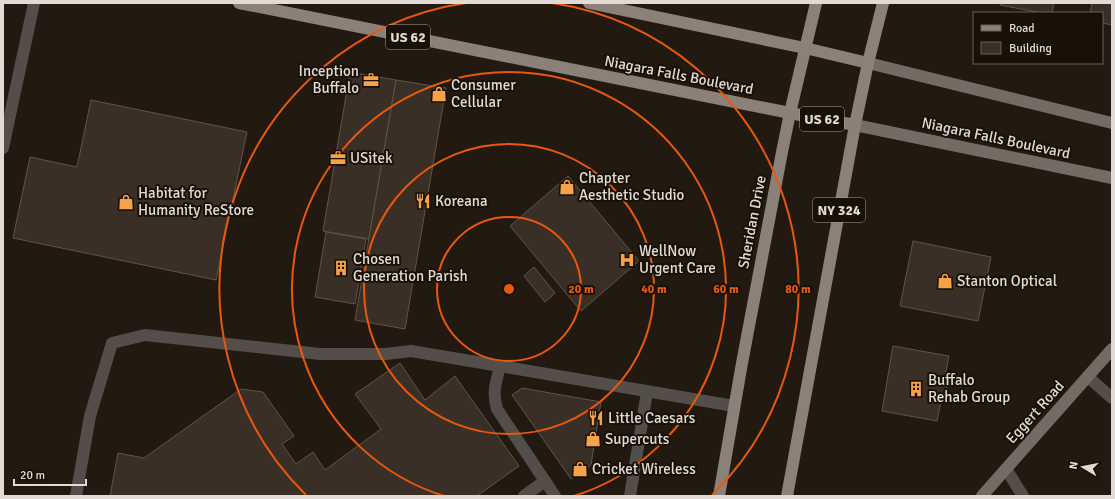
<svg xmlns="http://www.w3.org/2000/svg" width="1115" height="499" viewBox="0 0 1115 499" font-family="Signika,sans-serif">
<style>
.building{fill:#3a2f26;stroke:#60544a}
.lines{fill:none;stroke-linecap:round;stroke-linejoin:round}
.lane{stroke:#534e4a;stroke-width:12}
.street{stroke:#534e4a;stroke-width:12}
.secondary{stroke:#736b64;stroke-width:12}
.primary{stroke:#8c8178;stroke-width:12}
.ring{fill:none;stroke:#e8590c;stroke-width:2}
.labels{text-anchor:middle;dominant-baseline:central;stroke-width:4;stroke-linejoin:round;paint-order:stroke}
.shield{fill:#191007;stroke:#a69e97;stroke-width:1}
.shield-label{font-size:14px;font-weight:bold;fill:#e2dbd5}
.poi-label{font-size:15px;fill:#e2dbd5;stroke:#191007;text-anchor:start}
.street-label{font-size:15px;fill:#e2dbd5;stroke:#191007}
.centre{fill:#e8590c;stroke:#191007;stroke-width:2}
.ring-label{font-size:12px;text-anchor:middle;font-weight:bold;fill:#e8590c;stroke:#191007;stroke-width:4;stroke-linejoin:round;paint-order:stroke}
</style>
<rect width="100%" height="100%" fill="#221910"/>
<g class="building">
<polygon points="1001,3 1054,3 1052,13 1042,13 1000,5"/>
<polygon points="1092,3 1112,3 1112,25 1102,23 1102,13 1090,13"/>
<polygon points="350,72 396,80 369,239 323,231"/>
<polygon points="396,80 446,88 405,329 355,320"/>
<polygon points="91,100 247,132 216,280 13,238 30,157 77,167"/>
<polygon points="568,176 639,261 581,311 510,226"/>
<polygon points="326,232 366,239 355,304 315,297"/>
<polygon points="913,241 991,257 978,321 900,306"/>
<polygon points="534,267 555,293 545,302 524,276"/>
<polygon points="893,346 949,356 944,381 948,382 945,397 942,396 937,421 882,411"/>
<polygon points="400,363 425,400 455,376 519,466 477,496 110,496 118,453 144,458 241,389 263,392 294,436 282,444 296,464 313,452 325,470 381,429 355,394"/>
<polygon points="522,388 601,402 591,465 571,479 512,395"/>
</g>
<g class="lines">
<g class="lane">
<polyline points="3,148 34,3"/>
<polyline points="1006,469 1023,496"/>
<polyline points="545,481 555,496"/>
<polyline points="76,496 90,416 112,343 145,335 320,354 386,354 411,351 500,366"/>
<path d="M524 496 545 481 497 409C492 392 496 383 500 366L734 406"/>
<polyline points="630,496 647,392"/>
</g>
<polyline class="street" points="1088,377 1112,398"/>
<g class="secondary">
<polyline points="868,63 1112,123"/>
<polyline points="855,125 1112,178"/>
<polyline points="982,496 1112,349"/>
</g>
<g class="primary">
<polyline points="239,3 790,113 855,125"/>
<polyline points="589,3 805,48 868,63"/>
<polyline points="719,496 742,363 782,152 790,113 816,3"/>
<polyline points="787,496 855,125 868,63 883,3"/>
</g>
</g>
<g class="ring">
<circle cx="509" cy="289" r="72"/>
<circle cx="509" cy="289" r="145"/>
<path d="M444 496A217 217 0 1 1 574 496"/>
<path d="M306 495A289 289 0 0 1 466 3M552 3A289 289 0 0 1 712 495"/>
</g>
<defs>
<symbol id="office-bare" viewBox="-9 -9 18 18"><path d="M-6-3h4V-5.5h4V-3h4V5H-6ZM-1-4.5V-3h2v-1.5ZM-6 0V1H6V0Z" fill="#f7a149" stroke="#191007" stroke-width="2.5" paint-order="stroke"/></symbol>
<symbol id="shop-bare" viewBox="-9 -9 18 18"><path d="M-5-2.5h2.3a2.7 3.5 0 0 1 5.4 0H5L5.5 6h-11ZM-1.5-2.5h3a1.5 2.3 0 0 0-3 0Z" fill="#f7a149" stroke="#191007" stroke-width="2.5" paint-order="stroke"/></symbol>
<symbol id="restaurant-bare" viewBox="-9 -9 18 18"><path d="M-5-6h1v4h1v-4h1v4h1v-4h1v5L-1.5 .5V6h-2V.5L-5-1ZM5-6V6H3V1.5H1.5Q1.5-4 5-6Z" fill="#f7a149" stroke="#191007" stroke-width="2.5" paint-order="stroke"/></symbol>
<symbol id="hospital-bare" viewBox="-9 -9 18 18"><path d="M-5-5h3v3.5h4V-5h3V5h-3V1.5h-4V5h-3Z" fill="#f7a149" stroke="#191007" stroke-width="2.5" paint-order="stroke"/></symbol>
<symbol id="building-bare" viewBox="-9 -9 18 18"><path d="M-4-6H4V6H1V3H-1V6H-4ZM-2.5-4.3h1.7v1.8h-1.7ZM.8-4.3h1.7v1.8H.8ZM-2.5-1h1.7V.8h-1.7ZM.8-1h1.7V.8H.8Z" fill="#f7a149" stroke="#191007" stroke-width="2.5" paint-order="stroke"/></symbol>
</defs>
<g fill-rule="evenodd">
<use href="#office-bare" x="360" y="69" width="22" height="22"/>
<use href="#shop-bare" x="428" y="83" width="22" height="22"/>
<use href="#office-bare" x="327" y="147" width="22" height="22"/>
<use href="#shop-bare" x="556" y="176" width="22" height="22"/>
<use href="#restaurant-bare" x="412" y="190" width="22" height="22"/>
<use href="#shop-bare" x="115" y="191" width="22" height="22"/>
<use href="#hospital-bare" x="616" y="249" width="22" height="22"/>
<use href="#building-bare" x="330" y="257" width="22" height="22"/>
<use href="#shop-bare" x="934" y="270" width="22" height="22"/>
<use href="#building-bare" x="905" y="378" width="22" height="22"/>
<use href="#restaurant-bare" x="585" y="407" width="22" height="22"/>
<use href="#shop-bare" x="582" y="428" width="22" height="22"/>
<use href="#shop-bare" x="569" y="458" width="22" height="22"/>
</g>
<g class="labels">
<g class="shield">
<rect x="386" y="25" width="44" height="24" rx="3"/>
<rect x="800" y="107" width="44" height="24" rx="3"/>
<rect x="813" y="198" width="52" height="24" rx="3"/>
</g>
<g class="shield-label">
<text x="408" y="37">US 62</text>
<text x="822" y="119">US 62</text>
<text x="839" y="210">NY 324</text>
</g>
<g class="poi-label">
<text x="359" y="71" text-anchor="end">Inception<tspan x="359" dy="17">Buffalo</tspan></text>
<text x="451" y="85">Consumer<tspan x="451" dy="17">Cellular</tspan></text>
<text x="350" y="158">USitek</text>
<text x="579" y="178">Chapter<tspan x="579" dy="17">Aesthetic Studio</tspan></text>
<text x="138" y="193">Habitat for<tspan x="138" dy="17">Humanity ReStore</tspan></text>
<text x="435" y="201">Koreana</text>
<text x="639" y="251">WellNow<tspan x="639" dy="17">Urgent Care</tspan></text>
<text x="353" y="259">Chosen<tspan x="353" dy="17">Generation Parish</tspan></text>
<text x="957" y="281">Stanton Optical</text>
<text x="928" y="380">Buffalo<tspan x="928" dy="17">Rehab Group</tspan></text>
<text x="608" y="418">Little Caesars</text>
<text x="605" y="439">Supercuts</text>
<text x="592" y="469">Cricket Wireless</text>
</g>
<g class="street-label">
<text transform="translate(679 75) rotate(11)">Niagara Falls Boulevard</text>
<text transform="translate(996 138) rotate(12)">Niagara Falls Boulevard</text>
<text transform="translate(752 222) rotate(-79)">Sheridan Drive</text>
<text transform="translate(1035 412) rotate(-48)">Eggert Road</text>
</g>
</g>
<circle cx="509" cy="289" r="6" class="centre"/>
<g class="ring-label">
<text x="581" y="293">20 m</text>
<text x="654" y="293">40 m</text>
<text x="726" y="293">60 m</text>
<text x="798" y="293">80 m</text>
</g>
<rect width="1115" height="499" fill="none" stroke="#e2dbd5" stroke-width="8"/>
<rect x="973" y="12" width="130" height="52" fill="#191007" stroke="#696159"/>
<rect x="981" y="25" width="20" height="6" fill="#8c8178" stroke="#696159"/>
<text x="1009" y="32" font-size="12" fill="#e2dbd5">Road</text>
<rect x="981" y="42" width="20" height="12" fill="#3a2f26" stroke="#696159"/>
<text x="1009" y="52" font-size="12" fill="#e2dbd5">Building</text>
<g transform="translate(1083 467) rotate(280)" stroke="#191007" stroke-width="3" paint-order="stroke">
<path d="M0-3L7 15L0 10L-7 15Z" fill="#e2dbd5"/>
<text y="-6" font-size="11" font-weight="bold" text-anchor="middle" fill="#e2dbd5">N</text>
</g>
<path d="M14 479v6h72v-6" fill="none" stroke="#e2dbd5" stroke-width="2"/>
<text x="20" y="479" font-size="12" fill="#e2dbd5" stroke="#191007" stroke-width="3" paint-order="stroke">20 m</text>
</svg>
